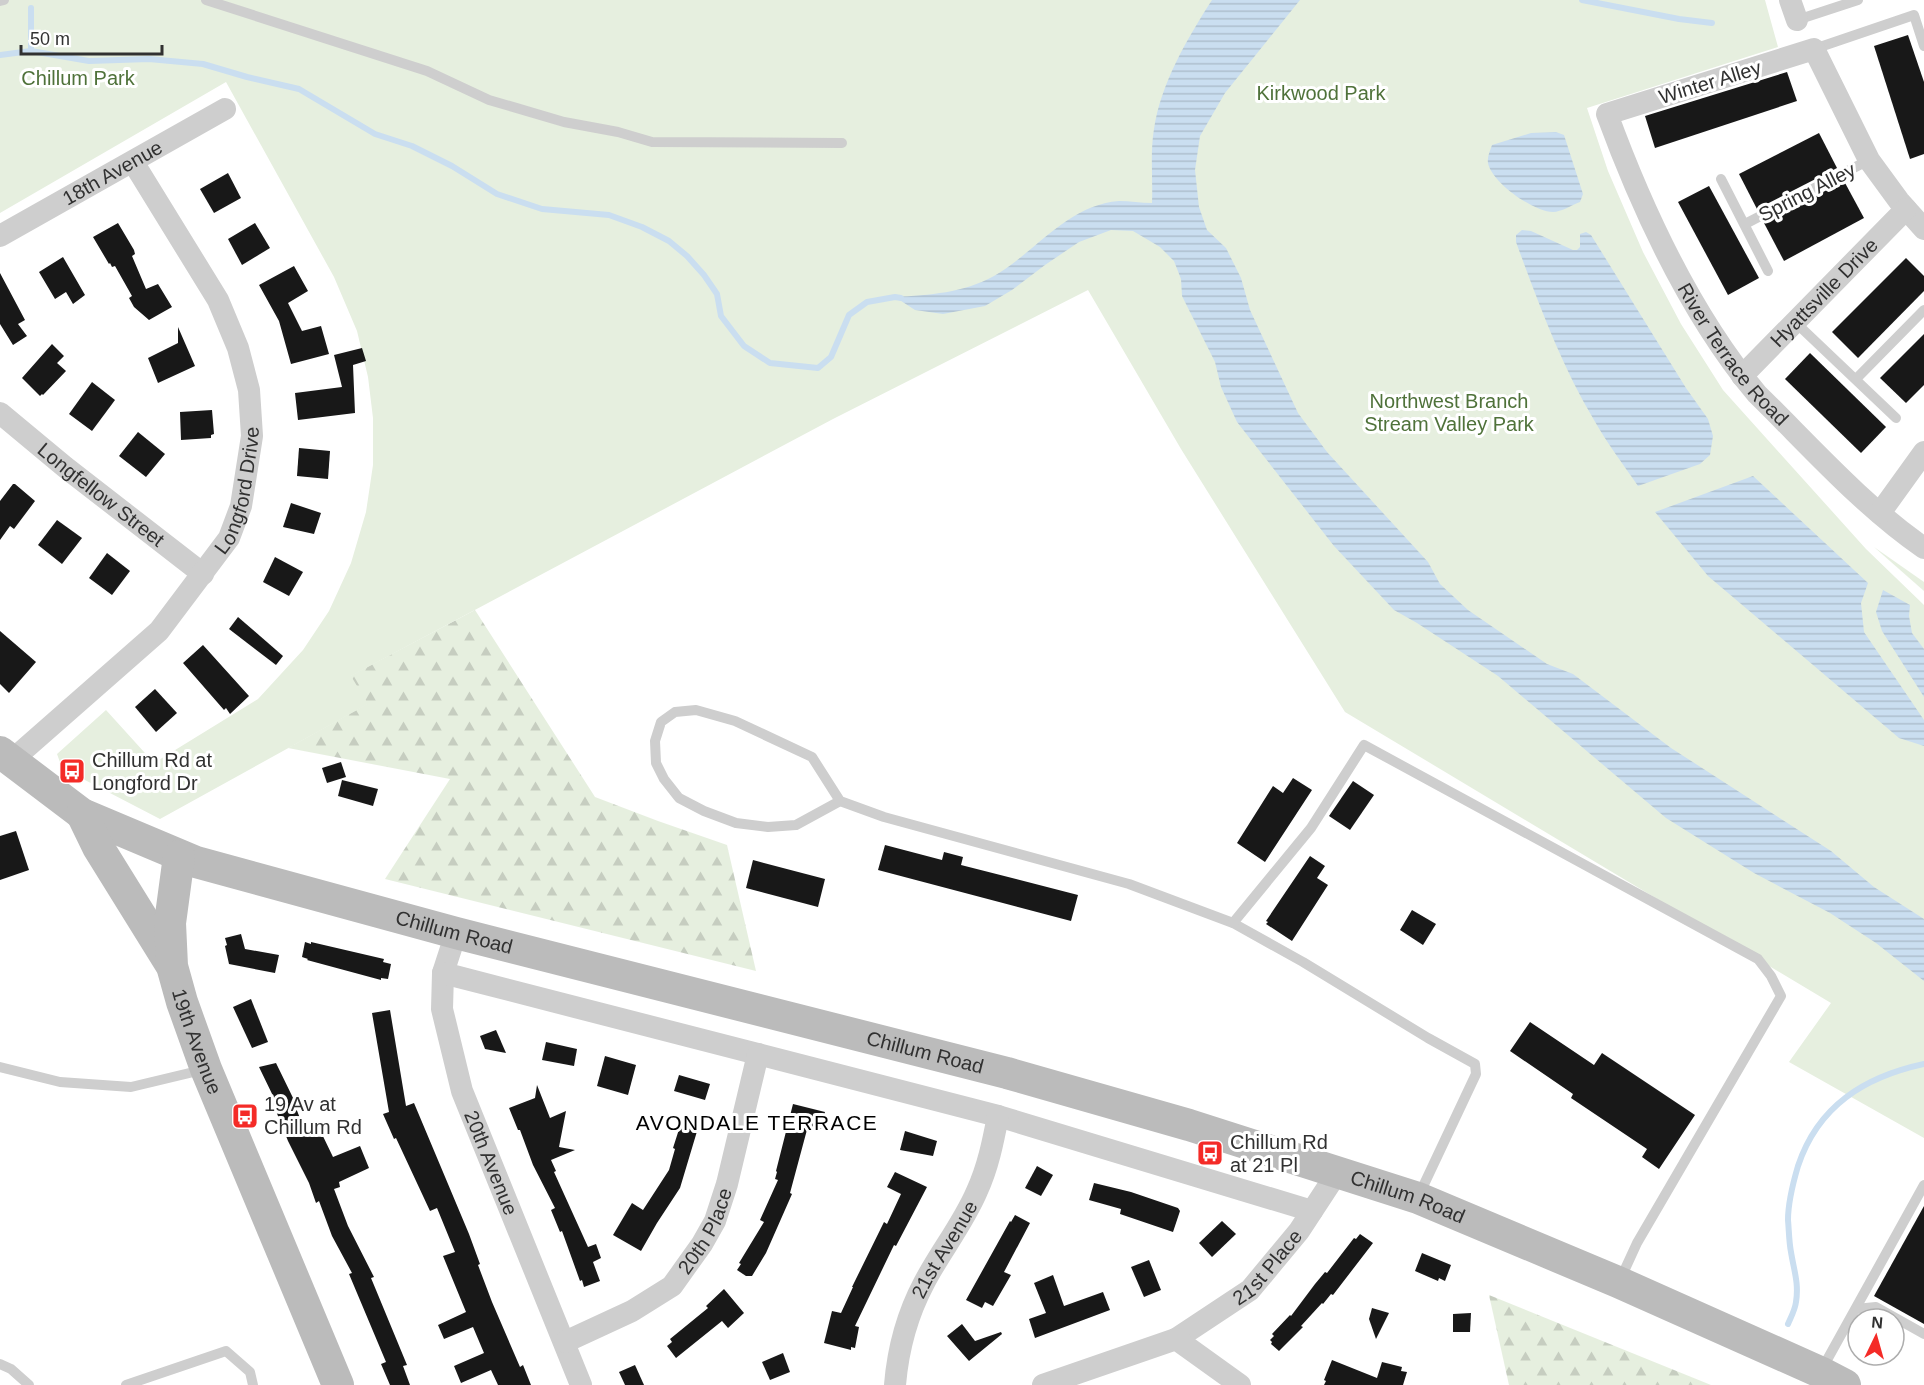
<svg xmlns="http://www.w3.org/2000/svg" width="1924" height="1385" viewBox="0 0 1924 1385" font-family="Arial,sans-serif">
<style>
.forest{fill:url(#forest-firs)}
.park{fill:#e6efdf}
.water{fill:url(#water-rules)}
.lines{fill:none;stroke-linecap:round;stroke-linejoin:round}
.stream{stroke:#cadef0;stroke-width:6}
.building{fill:#181818}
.lane{stroke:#cecece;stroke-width:10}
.street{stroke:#cecece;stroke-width:22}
.secondary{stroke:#bbb;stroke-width:32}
.labels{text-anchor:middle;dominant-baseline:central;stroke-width:6;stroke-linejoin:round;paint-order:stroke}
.park-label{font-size:20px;fill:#4f723a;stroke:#fff}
.street-label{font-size:20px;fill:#313131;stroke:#fff}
.poi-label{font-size:20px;fill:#313131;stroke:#fff;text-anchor:start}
.neighbourhood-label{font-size:21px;letter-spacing:1.5px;fill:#000;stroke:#fff}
</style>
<defs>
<pattern id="forest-firs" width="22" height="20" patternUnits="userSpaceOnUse" patternTransform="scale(1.5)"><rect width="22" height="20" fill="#e6efdf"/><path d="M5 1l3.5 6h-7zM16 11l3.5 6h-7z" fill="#c6cdc0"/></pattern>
<pattern id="water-rules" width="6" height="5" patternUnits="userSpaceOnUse" patternTransform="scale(1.5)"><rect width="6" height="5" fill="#cadef0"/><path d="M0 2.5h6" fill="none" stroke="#aebfce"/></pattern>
</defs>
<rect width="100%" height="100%" fill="#fff"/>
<g class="forest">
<polygon points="475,610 595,797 658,821 727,845 756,971 385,879 450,779 288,748 367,704 350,676"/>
<polygon points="1489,1295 1711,1385 1509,1385"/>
</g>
<g class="park">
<polygon points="0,0 1765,0 1778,47 1587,108 1608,171 1643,252 1681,324 1723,390 1866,549 1924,605 1924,1138 1789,1062 1831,1003 1345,712 1181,449 1088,290 833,419 351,676 368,704 160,819 83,779 61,765 57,754 106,710 154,763 258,699 303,650 329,611 351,563 366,512 373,465 373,418 368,377 357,331 334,277 226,82 0,213"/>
<polygon points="1874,547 1924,582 1924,591"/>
</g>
<g class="water">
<path d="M1212 0H1300L1225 93 1200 136 1195 170 1199 207 1207 230 1226 248 1241 278 1250 310 1298 413 1327 452 1428 562 1440 584 1468 610 1547 664 1573 674 1671 748 1831 851 1874 887 1924 919V981L1876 943 1830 913 1754 873 1666 818 1498 676 1417 623 1394 610 1334 546 1237 422 1221 387 1215 362 1182 296 1181 279 1174 261 1160 247 1133 231 1111 230 1079 242 1045 265 1012 290 985 306 943 314 915 310 895 297C930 295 963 293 994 276 1036 252 1067 205 1119 201 1130 201 1141 203 1152 203 1153 179 1150 153 1154 129 1161 83 1187 39 1212 0Z"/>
<path d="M1556 132 1564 135 1583 194 1580 202C1572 205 1561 212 1553 212 1534 212 1492 183 1488 163 1487 157 1490 151 1492 145L1531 133Z"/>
<path d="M1522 230 1531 231 1573 250H1577L1580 247V234L1586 232 1591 235 1686 388 1708 419 1713 436 1710 455 1700 464 1638 486C1623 464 1607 443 1594 420 1561 365 1538 302 1516 242V235Z"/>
<polygon points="1753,476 1868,583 1861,603 1864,632 1924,720 1924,746 1899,738 1708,576 1655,512"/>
<polygon points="1883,590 1910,605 1909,616 1912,633 1924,649 1924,697 1882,631 1876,612"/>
</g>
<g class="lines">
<g class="stream">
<polyline points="1582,0 1679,19 1712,23"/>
<polyline points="31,8 31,51"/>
<polyline points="0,55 31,51 89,61 149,59 203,64 247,77 299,89 375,134 412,146 452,166 497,194 542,209 609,215 642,227 669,241 687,256 704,275 717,294 721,316 744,346 770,363 818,368 831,357 849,315 867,302 895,297 901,298"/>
<path d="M1788 1324C1791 1317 1795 1310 1796 1302 1799 1283 1794 1271 1791 1252 1789 1242 1789 1231 1788 1220 1788 1202 1793 1183 1798 1166 1818 1106 1864 1077 1924 1064"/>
</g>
</g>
<g class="building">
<polygon points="1908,35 1924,82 1924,154 1910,159 1874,46"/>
<polygon points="1787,72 1797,101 1655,148 1645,116"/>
<polygon points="1819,133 1837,168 1757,209 1739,174"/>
<polygon points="228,173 241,198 214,213 200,189"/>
<polygon points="1844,181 1864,218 1784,261 1764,223"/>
<polygon points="1709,186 1759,278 1728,295 1678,202"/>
<polygon points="118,223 134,250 135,254 132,256 146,289 158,284 172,307 149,320 134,307 129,298 132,296 115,266 112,267 110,263 109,264 93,237"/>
<polygon points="255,223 270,248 242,265 228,239"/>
<polygon points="63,257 85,295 73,304 66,292 55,299 39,272"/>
<polygon points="1906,258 1924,276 1924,291 1858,358 1832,332"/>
<polygon points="294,266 308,291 288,303 302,331 321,326 329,354 291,364 279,321 259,285"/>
<polygon points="0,273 25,320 18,324 27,336 13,345 0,324"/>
<polygon points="178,327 195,366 158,383 148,358 178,343"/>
<polygon points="1924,334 1924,385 1906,403 1880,378"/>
<polygon points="52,344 64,356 57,363 66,371 43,395 42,394 40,396 22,378"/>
<polygon points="362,348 366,361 353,365 355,413 298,420 295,393 342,387 334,355"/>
<polygon points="1810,353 1886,427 1861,453 1785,379"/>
<polygon points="92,382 115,400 92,431 69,414"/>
<polygon points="212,410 214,434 211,435 211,438 181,440 180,412"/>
<polygon points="138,432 165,454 146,477 119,456"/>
<polygon points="299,448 330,451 328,479 297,476"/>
<polygon points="13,484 15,484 35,501 14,529 10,526 0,540 0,501"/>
<polygon points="291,503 321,513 314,534 283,527"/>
<polygon points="57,520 82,538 62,564 38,545"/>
<polygon points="107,553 130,571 112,595 89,578"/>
<polygon points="275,557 303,572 289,596 263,582"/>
<polygon points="238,617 283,656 276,665 229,629"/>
<polygon points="0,631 36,662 9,693 0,684"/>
<polygon points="203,645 249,696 230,714 226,708 224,710 183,663"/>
<polygon points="155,689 177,713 156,732 135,707"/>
<polygon points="341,762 346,777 327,783 322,768"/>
<polygon points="1293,778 1312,790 1265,862 1237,843 1273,786 1283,793"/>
<polygon points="342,780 378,789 373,806 338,796"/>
<polygon points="1353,781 1374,795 1350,830 1329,816"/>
<polygon points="16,831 29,870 0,880 0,836"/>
<polygon points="885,845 942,860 944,852 963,857 961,865 1078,895 1071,921 878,870"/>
<polygon points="1310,856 1325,866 1317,878 1328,885 1292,941 1266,924 1268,922 1266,921"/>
<polygon points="753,860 825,879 818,907 746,888"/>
<polygon points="1412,910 1436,924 1423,945 1400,930"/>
<polygon points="241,934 245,949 279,955 275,973 229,964 225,946 227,945 225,938"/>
<polygon points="305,942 311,944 311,942 384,959 383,962 391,964 388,979 381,978 381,980 307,960 308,959 302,957"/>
<polygon points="251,999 268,1042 252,1048 233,1007"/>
<polygon points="390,1010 406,1106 414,1103 469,1234 480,1264 478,1265 492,1302 520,1367 523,1365 531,1385 498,1385 491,1370 461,1383 454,1366 484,1353 473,1327 444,1339 438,1325 466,1312 443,1256 455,1252 437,1208 430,1211 396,1138 394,1139 383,1114 389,1112 372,1013"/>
<polygon points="1530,1022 1594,1065 1602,1053 1695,1115 1659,1169 1642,1157 1647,1149 1571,1098 1573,1094 1510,1051"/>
<polygon points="496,1030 506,1053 485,1049 480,1036"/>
<polygon points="546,1042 577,1049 574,1066 542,1060"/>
<polygon points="605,1056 636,1065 628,1095 597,1086"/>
<polygon points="276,1063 295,1102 294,1103 307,1136 320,1130 333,1157 360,1146 369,1168 339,1182 340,1187 334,1189 348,1226 374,1277 371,1278 376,1290 407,1365 403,1366 410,1385 390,1385 381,1364 386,1362 349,1274 352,1273 332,1236 319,1201 316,1203 309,1183 288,1141 272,1101 275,1100 259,1067"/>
<polygon points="679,1075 710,1084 705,1100 674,1091"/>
<polygon points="537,1085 550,1118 566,1111 559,1147 575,1150 551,1160 556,1171 554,1172 588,1247 596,1244 601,1258 593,1262 600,1281 584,1287 582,1280 580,1281 562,1231 560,1232 551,1210 555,1208 533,1165 520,1130 518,1130 509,1108 535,1098"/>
<polygon points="793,1104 825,1112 821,1129 808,1126 790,1193 792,1194 766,1253 752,1276 746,1276 737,1270 741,1264 739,1263 764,1222 760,1220 778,1180 775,1179 777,1172 776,1171"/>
<polygon points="681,1123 698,1128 680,1188 657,1223 641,1251 613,1235 632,1203 643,1210 669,1170 675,1149 673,1148"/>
<polygon points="905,1131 937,1141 933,1156 900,1150"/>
<polygon points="1037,1166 1053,1175 1041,1196 1025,1188"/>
<polygon points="895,1172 927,1187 896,1246 894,1245 855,1326 859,1327 855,1348 851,1347 851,1350 824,1343 832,1311 841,1313 853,1287 852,1287 884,1222 887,1224 901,1194 887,1187"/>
<polygon points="1094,1183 1131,1192 1178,1208 1180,1211 1173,1232 1120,1214 1121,1209 1089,1200"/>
<polygon points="1924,1206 1924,1324 1874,1296"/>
<polygon points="1015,1215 1030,1223 1004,1272 1011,1275 993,1306 985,1302 982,1308 966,1300 1010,1221 1011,1222"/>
<polygon points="1222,1221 1236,1234 1212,1257 1199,1243"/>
<polygon points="1360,1234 1373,1243 1333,1295 1331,1294 1323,1304 1322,1303 1301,1326 1303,1327 1279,1351 1271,1344 1272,1342 1270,1340 1274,1336 1272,1334 1290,1315 1291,1316 1315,1284 1325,1272 1327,1273 1354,1238 1356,1239"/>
<polygon points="1422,1253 1451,1265 1445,1281 1439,1278 1438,1281 1415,1271"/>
<polygon points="1149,1260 1161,1290 1144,1297 1131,1267"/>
<polygon points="1053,1275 1064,1306 1103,1292 1110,1310 1035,1338 1029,1319 1046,1313 1034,1283"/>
<polygon points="724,1289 744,1313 728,1328 722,1321 676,1358 667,1346 672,1342 670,1339 708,1308 706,1306"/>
<polygon points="1372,1308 1389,1313 1376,1339 1369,1319"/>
<polygon points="1471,1313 1470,1332 1453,1332 1453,1314"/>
<polygon points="962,1324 975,1341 1001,1332 1002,1334 969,1361 947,1336"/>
<polygon points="783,1353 790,1372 770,1380 762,1362"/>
<polygon points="1332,1360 1377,1378 1382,1362 1402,1367 1401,1371 1407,1372 1403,1385 1324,1385 1326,1381 1324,1380"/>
<polygon points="635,1365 644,1385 625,1385 619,1372"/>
</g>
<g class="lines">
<g class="lane">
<polyline points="206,0 427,71 489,100 564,122 618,132 652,142 842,143"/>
<polyline points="0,1 4,0"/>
<polyline points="1797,20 1858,0"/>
<polyline points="1814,49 1914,15 1924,46"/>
<polyline points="1721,179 1768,271"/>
<polyline points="1745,224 1869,160"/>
<polyline points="1795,322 1896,418"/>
<polyline points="1856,379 1924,310"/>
<polyline points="840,801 812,757 735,721 696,710 675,712 661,722 655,741 656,763 664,779 679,798 704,811 736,823 768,827 796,825 840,801 884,817 1129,884 1233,923 1303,962 1428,1038 1475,1064 1476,1074 1419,1195"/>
<polyline points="1233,923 1311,828 1364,745 1758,959 1771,976 1781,996 1637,1243 1620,1280"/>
<polyline points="0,1067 60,1082 131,1087 202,1070"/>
<polyline points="1856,1309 1876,1307 1924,1334"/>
<polyline points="0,1364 11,1369 29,1385"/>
<polyline points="1822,1369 1924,1185"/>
<polyline points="126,1385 226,1351 250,1372 253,1385"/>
</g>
<g class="street">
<polyline points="1790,0 1797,20"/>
<path id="s1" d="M1924 229 1899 201 1869 160 1814 49 1607 114C1643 212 1690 314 1757 394 1811 447 1862 505 1924 548"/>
<path id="s2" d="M0 236 225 109"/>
<path id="s3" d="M1742 376 1906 209"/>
<path id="s4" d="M0 413 65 467 203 574"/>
<polyline points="1880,513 1924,452"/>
<path id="s5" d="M11 761 159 631 229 538 241 506 252 436 249 390 238 348 218 300 133 162"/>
<path id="s6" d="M456 933 443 973 442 1009 462 1091 581 1385"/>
<polyline points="443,973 998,1116 1312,1211"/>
<path id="s7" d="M1176 1339 1250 1290 1299 1231 1337 1173"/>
<path id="s8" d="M565 1342 632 1311 672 1286 702 1244 715 1221 727 1184 758 1054"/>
<path id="s9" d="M895 1385C898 1349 907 1315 924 1283 940 1252 963 1224 977 1191 988 1167 993 1142 998 1116"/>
<polyline points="1043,1385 1176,1339 1240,1385"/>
</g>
<g class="secondary">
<path id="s10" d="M0 752 82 814 196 862 456 933 1007 1073 1189 1125 1418 1198 1618 1282 1820 1372 1845 1385"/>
<polyline points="82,814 98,847 170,963"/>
<path id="s11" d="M179 856 170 923 172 966 182 1002 206 1069 338 1385"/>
</g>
</g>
<defs>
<symbol id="bus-square" viewBox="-11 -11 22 22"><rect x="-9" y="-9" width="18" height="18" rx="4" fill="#f42b27" stroke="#fff"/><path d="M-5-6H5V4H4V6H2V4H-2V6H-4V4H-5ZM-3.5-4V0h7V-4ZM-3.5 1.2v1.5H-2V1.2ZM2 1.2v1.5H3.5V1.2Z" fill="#fff"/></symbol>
</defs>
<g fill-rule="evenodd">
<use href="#bus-square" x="57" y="756" width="30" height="30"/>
<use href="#bus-square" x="230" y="1101" width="30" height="30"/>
<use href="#bus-square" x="1195" y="1138" width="30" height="30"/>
</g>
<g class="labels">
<g class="park-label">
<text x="78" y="78">Chillum Park</text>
<text x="1321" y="93">Kirkwood Park</text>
<text x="1449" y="401">Northwest Branch<tspan x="1449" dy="23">Stream Valley Park</tspan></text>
</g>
<g class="street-label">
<text transform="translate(1710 82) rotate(-17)">Winter Alley</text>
<text stroke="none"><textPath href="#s2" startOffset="129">18th Avenue</textPath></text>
<text transform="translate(1807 192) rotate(-27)">Spring Alley</text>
<text stroke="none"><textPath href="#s3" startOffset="117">Hyattsville Drive</textPath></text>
<text stroke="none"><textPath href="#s1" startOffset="702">River Terrace Road</textPath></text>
<text stroke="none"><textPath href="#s5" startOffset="362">Longford Drive</textPath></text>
<text stroke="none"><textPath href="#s4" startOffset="130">Longfellow Street</textPath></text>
<text stroke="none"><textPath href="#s10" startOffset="494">Chillum Road</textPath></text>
<text stroke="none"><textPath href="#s11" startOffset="190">19th Avenue</textPath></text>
<text stroke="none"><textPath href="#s10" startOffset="980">Chillum Road</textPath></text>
<text stroke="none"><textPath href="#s6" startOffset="240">20th Avenue</textPath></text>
<text stroke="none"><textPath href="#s10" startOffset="1484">Chillum Road</textPath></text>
<text stroke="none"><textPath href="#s8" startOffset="186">20th Place</textPath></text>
<text stroke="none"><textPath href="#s9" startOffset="146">21st Avenue</textPath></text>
<text stroke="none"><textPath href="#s7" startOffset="117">21st Place</textPath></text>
</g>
<g class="poi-label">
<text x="92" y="760">Chillum Rd at<tspan x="92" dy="23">Longford Dr</tspan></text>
<text x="264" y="1104">19 Av at<tspan x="264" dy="23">Chillum Rd</tspan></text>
<text x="1230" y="1142">Chillum Rd<tspan x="1230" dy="23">at 21 Pl</tspan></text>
</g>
<g class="neighbourhood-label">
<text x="757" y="1122">AVONDALE TERRACE</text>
</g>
</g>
<g transform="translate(1876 1337) rotate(5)"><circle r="28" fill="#ffffff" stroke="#adadad" stroke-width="1.5"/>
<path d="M0-4.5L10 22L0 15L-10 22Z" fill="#f42b27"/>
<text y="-9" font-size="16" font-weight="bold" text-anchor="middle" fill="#313131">N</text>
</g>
<path d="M21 45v9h141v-9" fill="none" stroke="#313131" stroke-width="3"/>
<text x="30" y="45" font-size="18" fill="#313131" stroke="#ffffff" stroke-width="4.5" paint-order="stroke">50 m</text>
</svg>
